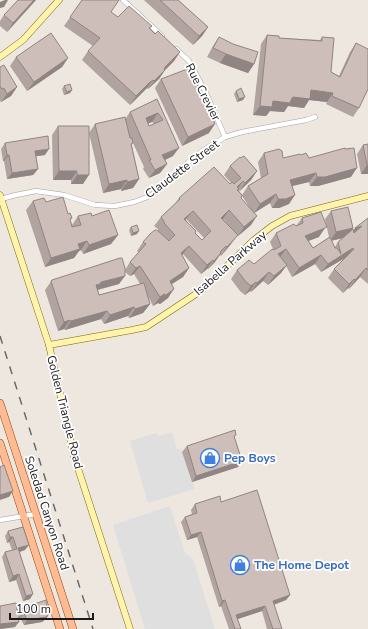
<svg xmlns="http://www.w3.org/2000/svg" width="368" height="629" viewBox="0 0 368 629" font-family="'Nunito Sans',sans-serif">
<style>
.parking{fill:#dfdfdf}
.lines{fill:none;stroke-linecap:round;stroke-linejoin:round}
.street-casing{stroke:#a2a2a2;stroke-width:5.5}
.secondary-casing{stroke:#756b00;stroke-width:7}
.primary-casing{stroke:#934600;stroke-width:8}
.street{stroke:#fff;stroke-width:4.5}
.secondary{stroke:#fff3ad;stroke-width:6}
.primary{stroke:#ffbc94;stroke-width:7}
.rail{stroke:#696969;stroke-width:1.5;stroke-dasharray:8 8;stroke-linecap:butt}
.wall{fill:#b1a39f;fill-rule:evenodd}
.shaded-wall{fill:#908582}
.building{fill:#cebeb9;stroke:#908582;fill-rule:evenodd}
.labels{text-anchor:middle;dominant-baseline:central;stroke-width:3.5;stroke-linejoin:round;paint-order:stroke}
.street-label{font-size:12px;fill:#1b1b1b;stroke:#fff}
.shop-label{font-size:12px;font-weight:bold;fill:#366cbe;stroke:#fff;text-anchor:start}
</style>
<rect width="100%" height="100%" fill="#eee7e0"/>
<g class="parking">
<polygon points="172,432 177,449 181,449 195,489 148,503 130,441 156,433 159,436"/>
<polygon points="170,506 185,553 193,559 215,629 145,629 113,525"/>
</g>
<g class="lines">
<defs>
<g id="street">
<polyline points="123,0 162,36"/>
<polyline points="176,49 189,61 206,93 225,137"/>
<polyline points="1,199 16,195 36,191 64,195 95,205 115,206 134,202 150,196 165,185 184,166 202,151 225,137 242,132 306,120 315,117"/>
<polyline points="0,520 36,514"/>
</g>
<g id="secondary">
<polyline points="0,57 23,40 59,0"/>
<polyline points="0,195 49,345 74,456 130,629"/>
<polyline points="49,345 132,330 146,327 202,290 254,240 272,226 290,216 368,196"/>
</g>
<g id="primary">
<polyline points="0,403 73,629"/>
<polyline points="0,443 60,629"/>
</g>
</defs>
<use href="#street" class="street-casing"/>
<use href="#secondary" class="secondary-casing"/>
<use href="#primary" class="primary-casing"/>
<use href="#street" class="street"/>
<use href="#secondary" class="secondary"/>
<use href="#primary" class="primary"/>
<polyline class="rail" points="0,336 93,629"/>
</g>
<g class="wall">
<polygon points="36,0 7,32 0,26 0,21 4,15"/>
<polygon points="82,0 111,12 118,17 152,26 150,28 155,34 180,52 174,61 165,70 159,79 148,89 147,88 130,105 82,60 88,51 93,46 64,26"/>
<polygon points="144,0 178,0 208,27 202,36 193,45"/>
<polygon points="267,35 279,38 320,40 322,37 331,72 339,76 350,52 356,43 359,108 353,117 326,104 327,102 309,100 304,108 288,106 284,112 270,111 266,116 253,115 261,44"/>
<polygon points="219,37 254,64 248,73 220,63 207,57 213,46"/>
<polygon points="16,57 68,58 62,67 27,91 10,66"/>
<polygon points="0,67 17,87 11,96 1,102 0,101"/>
<polygon points="161,79 209,133 182,146 155,88"/>
<polygon points="64,86 72,90 70,93 64,95 62,89"/>
<polygon points="236,91 243,100 237,102 234,94"/>
<path d="M157 99 173 156 165 160 167 164 160 173 149 178 143 169 144 167 132 141V146L139 179 133 188 121 191V189L103 193 89 133 95 124 126 118 130 112ZM152 122 154 124 149 126 148 123Z"/>
<polygon points="58,126 83,184 71,184 71,180 53,180 52,135"/>
<polygon points="5,143 45,155 36,156 38,169 33,175 7,179 4,161 3,161 1,149"/>
<polygon points="368,144 368,174 361,174 357,154 363,145"/>
<path d="M264 153 283 158H309L351 177 318 186H310L309 182 292 186 289 204 279 208H272L270 203 254 213 251 225 238 236 223 219 231 244 221 256 220 255 215 262 208 269H207L201 274 183 254 182 255 189 268 183 277 172 284 168 298 160 304 158 303 153 306 148 296 150 304 143 313 129 318 128 316 104 324 101 319 65 330 64 329 58 331 45 290 52 280 125 270 130 262 139 252 137 251 143 242 158 231V229L154 226 161 217 175 204 179 198 230 184 231 183 224 175 230 166 257 171 251 180 239 191 242 195 248 186 261 178 258 162ZM242 196 252 211 241 198ZM186 219 204 238 202 240 195 233 186 220ZM125 272 130 276 134 274 140 284 99 295 98 290 119 284Z"/>
<polygon points="33,201 46,202 68,214 72,218 70,220 72,225 78,216 92,216 118,235 111,244 83,254 81,250 79,251 74,258 45,267 26,210"/>
<path d="M331 211 353 228 351 231 354 230 368 218V284L367 283 360 277 349 289 348 288 343 293 328 278 334 269 346 257 321 272 315 264 292 277 286 266 281 273 268 285 263 281 251 292 250 291 245 295 240 291 231 279 237 270 254 264 273 249 270 242 276 233 296 226 302 218 319 237 308 241 313 248 329 237 325 219ZM343 238 338 242 335 247 331 241Z"/>
<polygon points="131,227 137,234 131,236 129,230"/>
<polygon points="234,437 242,461 238,467 192,482 182,452 187,446"/>
<polygon points="221,502 290,595 286,600 274,605 282,629 267,629 262,611 237,619 241,629 229,629 221,606 219,607 197,537 187,540 181,522 185,517 192,514 191,510 195,504"/>
<polygon points="8,531 25,550 20,552 30,599 23,601 16,580 9,582 2,557 5,552 12,550 9,542 7,543 5,536"/>
<polygon points="0,606 17,610 49,614 46,619 42,622 24,625 20,618 18,620 15,627 0,629"/>
</g>
<g class="shaded-wall">
<polygon points="5,0 8,0 4,7 0,8 0,2"/>
<polygon points="34,0 36,0 7,32 13,23"/>
<polygon points="208,27 202,36 193,45 199,36"/>
<polygon points="180,52 174,61 159,76 165,70 159,79 148,89 166,66"/>
<polygon points="226,54 254,64 248,73 220,63"/>
<polygon points="68,58 62,67 27,91 34,82"/>
<polygon points="153,80 147,88 130,105 136,96 149,83"/>
<polygon points="17,87 11,96 1,102 7,94"/>
<polygon points="72,90 70,93 64,95 67,92"/>
<polygon points="311,90 333,93 327,102 309,100 304,108 288,106 284,112 270,111 266,116 253,115 260,106 273,101 292,98"/>
<polygon points="245,97 243,100 237,102 239,99"/>
<polygon points="158,113 152,122 140,127 146,118"/>
<polygon points="215,124 209,133 182,146 188,137"/>
<polygon points="179,148 173,156 156,164 162,155"/>
<polygon points="49,149 45,155 31,157 35,151"/>
<polygon points="7,155 9,155 4,161 3,161"/>
<polygon points="167,164 160,173 149,178 155,170"/>
<polygon points="367,165 368,165 368,174 361,174"/>
<polygon points="357,168 351,177 318,186 310,186 317,177"/>
<polygon points="38,169 33,175 7,179 12,173"/>
<polygon points="59,171 77,171 71,180 53,180"/>
<polygon points="257,171 251,180 239,192 245,183"/>
<polygon points="316,173 309,182 284,188 290,180"/>
<polygon points="77,175 89,175 83,184 71,184"/>
<polygon points="139,179 133,188 121,191 127,182"/>
<polygon points="127,180 121,189 103,193 109,184"/>
<polygon points="243,181 232,197 237,187"/>
<polygon points="276,194 270,203 254,213 260,204"/>
<polygon points="295,195 289,204 279,208 272,208 278,199"/>
<polygon points="229,210 223,219 215,227 221,218"/>
<polygon points="193,211 186,219 178,227 184,219"/>
<polygon points="257,216 251,225 238,236 244,227"/>
<polygon points="362,226 349,237 355,228"/>
<polygon points="325,228 319,237 298,245 305,236"/>
<polygon points="353,228 347,237 330,241 336,232"/>
<polygon points="139,231 137,234 131,236 133,233"/>
<polygon points="118,235 111,244 83,254 89,245"/>
<polygon points="238,235 231,244 221,256 227,247"/>
<polygon points="87,241 81,250 79,251 74,258 45,267 51,258 78,244"/>
<polygon points="189,246 183,254 175,262 181,253"/>
<polygon points="353,248 347,257 321,272 328,264"/>
<polygon points="286,249 280,257 278,254"/>
<polygon points="221,253 215,262 208,269 214,261"/>
<polygon points="321,255 315,264 292,277 299,268"/>
<polygon points="213,260 207,269 201,274 207,265"/>
<polygon points="287,265 281,273 268,285 274,276"/>
<polygon points="140,266 134,274 130,276 136,268"/>
<polygon points="189,268 183,277 164,289 170,281"/>
<polygon points="366,268 360,277 349,289 355,280"/>
<polygon points="269,272 263,281 251,292 257,283"/>
<polygon points="125,276 119,284 96,290 96,285 101,282"/>
<polygon points="354,279 348,288 343,293 349,284"/>
<polygon points="256,282 250,291 245,295 251,286"/>
<polygon points="174,289 168,298 160,304 158,303 153,306 160,297"/>
<polygon points="150,304 143,313 129,318 135,309"/>
<polygon points="134,307 128,316 104,324 110,315"/>
<polygon points="107,311 101,319 65,330 71,321"/>
<polygon points="70,320 64,329 58,331 64,322"/>
<polygon points="242,461 238,467 192,482 196,476"/>
<polygon points="13,491 9,497 0,500 0,495"/>
<polygon points="201,532 197,537 187,540 191,535"/>
<polygon points="10,537 13,537 9,542 7,543"/>
<polygon points="29,545 25,550 15,553 18,548"/>
<polygon points="19,574 16,580 9,582 13,576"/>
<polygon points="33,594 30,599 23,601 26,596"/>
<polygon points="290,595 286,600 269,606 273,601"/>
<polygon points="225,600 221,606 219,607 222,601"/>
<polygon points="265,606 262,611 232,621 236,615"/>
<polygon points="24,613 20,618 16,622 19,622 15,627 0,629 0,624 18,618"/>
<polygon points="49,614 46,619 42,622 24,625 27,620"/>
</g>
<g class="building">
<polygon points="18,0 34,0 13,23 4,15"/>
<polygon points="82,0 119,0 111,12 118,17 129,6 152,26 149,28 155,34 158,31 180,52 166,66 164,69 165,70 154,81 153,80 149,83 136,96 88,51 100,38 70,17"/>
<polygon points="160,0 178,0 208,27 199,36"/>
<polygon points="51,33 68,58 34,82 16,57"/>
<polygon points="267,35 279,36 279,38 322,41 322,37 334,38 331,72 340,77 356,43 368,49 368,89 359,108 332,96 333,93 311,90 310,99 293,97 292,98 290,103 273,101 272,107 260,106"/>
<polygon points="219,37 233,44 258,52 254,64 226,54 213,48"/>
<polygon points="4,65 17,87 7,94 4,88 2,89 0,86 0,67"/>
<polygon points="190,68 215,124 188,137 161,79"/>
<polygon points="70,84 72,90 67,92 64,86"/>
<polygon points="241,88 245,97 239,99 236,91"/>
<path d="M157 99 179 148 162 155 167 164 155 170 149 160H151L130 112ZM158 113 163 120 149 126 146 118Z"/>
<polygon points="125,117 130,138 132,138 133,143 131,144 139,179 127,182 127,180 109,184 95,124"/>
<polygon points="58,126 89,126 89,175 77,175 77,171 59,171"/>
<polygon points="48,136 49,149 35,151 38,169 12,173 9,155 7,155 5,143"/>
<polygon points="368,144 368,165 367,165 363,145"/>
<polygon points="345,148 345,149 354,148 357,168 325,177 317,177 316,173 290,180 295,195 286,199 278,199 276,194 260,204 248,186 268,174 264,153 279,149 282,151 283,158 300,154 301,155 306,153 309,158"/>
<path d="M244 156 257 171 245 183 243 181 237 187 239 189 237 190 242 195 241 198 257 216 244 227 229 210 221 218 238 235 227 247 226 246 220 252 221 253 214 261 213 260 207 265 189 246 181 253 189 268 170 281 174 289 166 295 164 294 160 297 140 266 136 268 130 262 146 244 143 242 150 234 155 230H157L169 241 175 235 164 223V221L161 217 180 199 179 198 214 167 230 184 232 182 234 184 241 178 230 166 240 157V158ZM193 211 211 231 202 240 195 233 196 231 184 219Z"/>
<polygon points="63,197 68,214 70,213 72,218 70,219 72,227 81,225 78,216 91,213 92,216 109,210 118,235 89,245 87,241 78,244 80,249 51,258 33,201 44,198 46,202"/>
<polygon points="348,207 353,228 336,232 331,211"/>
<polygon points="321,212 327,227 325,228 305,236 313,248 330,237 335,248 337,248 341,254 338,242 353,229 354,233 362,226 355,228 368,218 368,270 366,268 355,280 354,279 349,284 334,269 354,249 353,248 328,264 321,255 299,268 286,249 278,254 287,265 274,276 269,272 257,283 256,282 251,286 246,282 237,270 249,260 254,264 271,250 273,249 274,250 281,246 276,233 294,224 296,226 303,223 302,218"/>
<polygon points="137,225 139,231 133,233 131,227"/>
<polygon points="120,258 122,258 125,268 125,276 101,282 100,284 96,285 99,295 144,283 150,304 135,309 134,307 110,315 107,311 71,321 70,320 64,322 51,281 52,280"/>
<polygon points="235,430 236,435 234,436 242,461 196,476 187,446"/>
<polygon points="4,465 13,491 0,495 0,467"/>
<polygon points="257,490 290,595 273,601 282,629 273,629 265,606 236,615 241,629 235,629 225,600 222,601 201,532 191,535 185,517 197,513 195,504 220,496 221,502"/>
<polygon points="23,527 29,545 18,548 33,594 26,596 19,574 13,576 5,552 17,549 13,537 10,537 8,531"/>
<polygon points="46,600 49,614 46,617 27,620 24,613 18,618 19,622 0,624 0,606 16,603 17,610"/>
</g>
<defs>
<symbol id="shop-ring" viewBox="-11 -11 22 22"><circle r="9.5" fill="#fff" stroke="#3f7fe0" stroke-width="1.5"/><path d="M-5-2.5h2.3a2.7 3.5 0 0 1 5.4 0H5L5.5 6h-11ZM-1.5-2.5h3a1.5 2.3 0 0 0-3 0Z" fill="#3f7fe0"/></symbol>
</defs>
<g fill-rule="evenodd">
<use href="#shop-ring" x="199" y="447" width="22" height="22"/>
<use href="#shop-ring" x="229" y="554" width="22" height="22"/>
</g>
<g class="labels">
<g class="street-label">
<text transform="translate(203 92) rotate(63)">Rue Crevier</text>
<text transform="translate(182 169) rotate(-37)">Claudette Street</text>
<text transform="translate(230 263) rotate(-41)">Isabella Parkway</text>
<text transform="translate(65 412) rotate(76)">Golden Triangle Road</text>
<text transform="translate(47 513) rotate(72)">Soledad Canyon Road</text>
</g>
<g class="shop-label">
<text x="224" y="458">Pep Boys</text>
<text x="254" y="565">The Home Depot</text>
</g>
</g>
<path d="M10 613v6h83v-6" fill="none" stroke="#1b1b1b" stroke-width="2"/>
<text x="16" y="613" font-size="12" fill="#1b1b1b" stroke="#ffffff" stroke-width="3" paint-order="stroke">100 m</text>
</svg>
